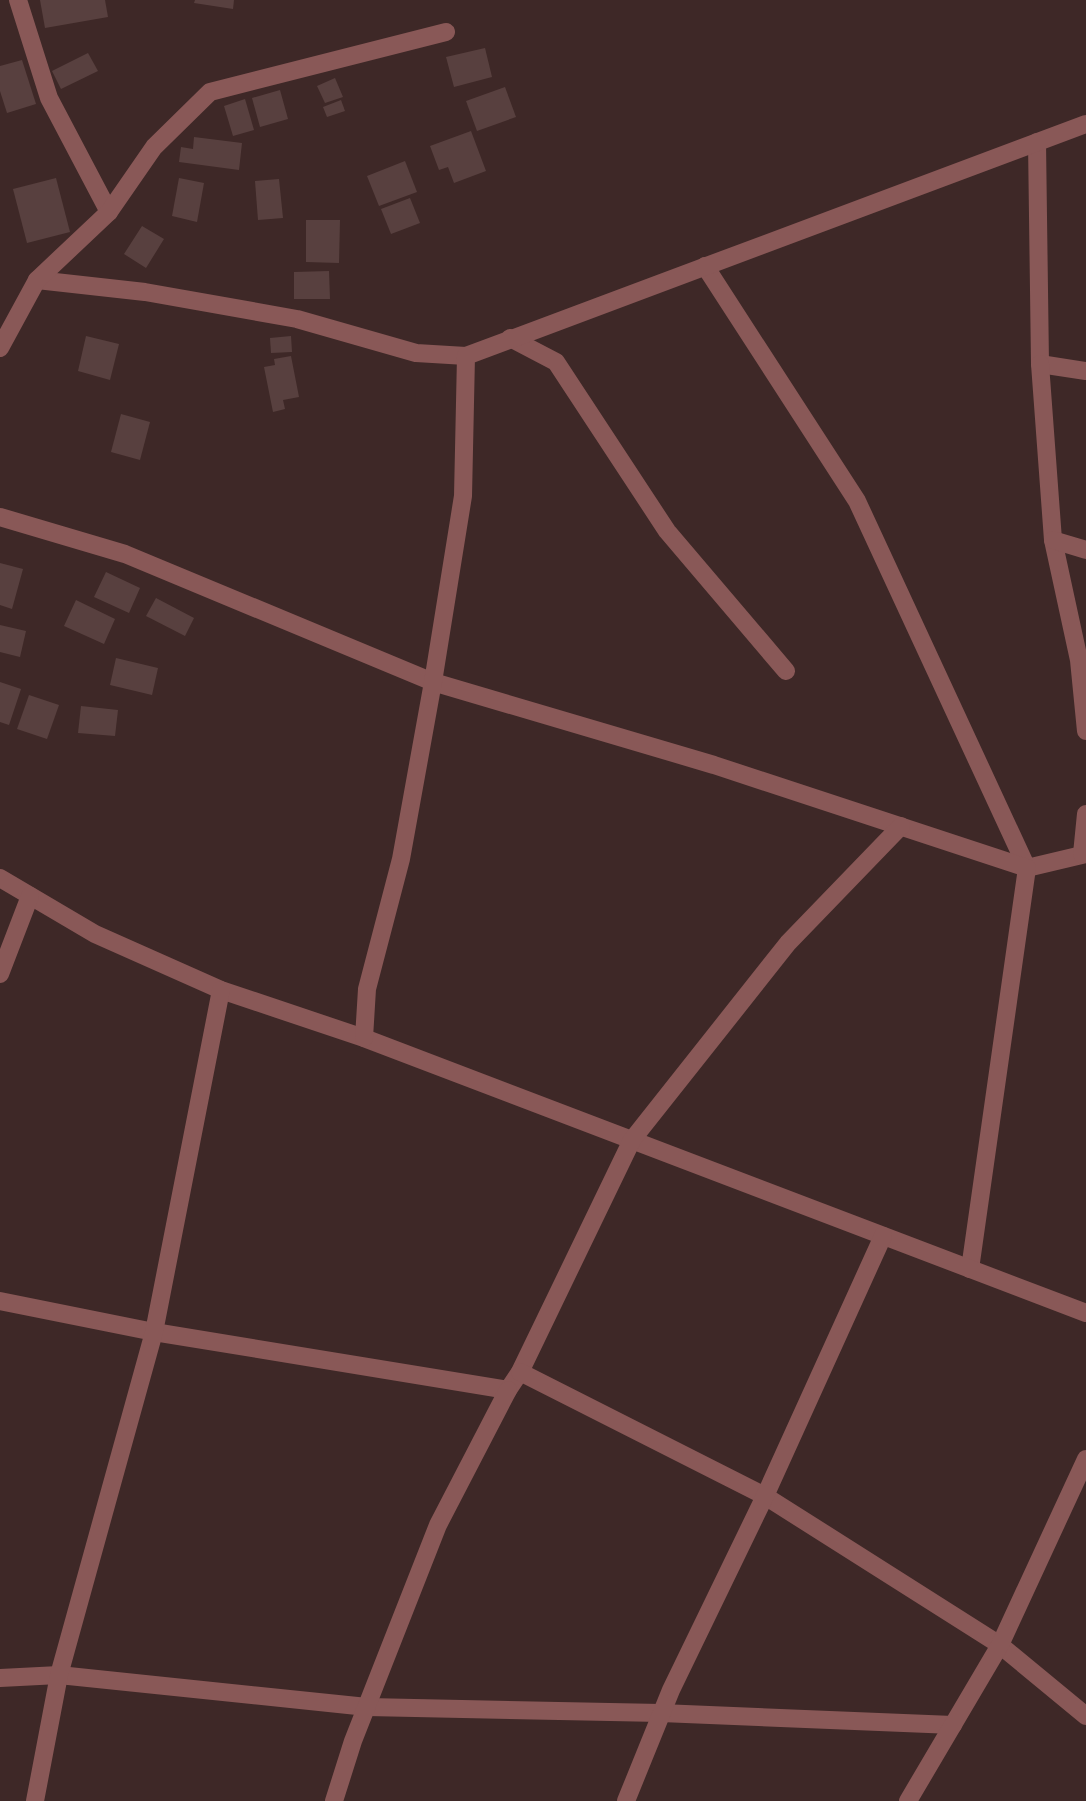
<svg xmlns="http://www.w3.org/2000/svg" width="1086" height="1801" viewBox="0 0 1086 1801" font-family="Mulish,sans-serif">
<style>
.building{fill:#58403f}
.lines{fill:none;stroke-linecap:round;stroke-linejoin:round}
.minor{stroke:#895857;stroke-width:18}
</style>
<rect width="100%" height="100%" fill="#3e2827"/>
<g class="building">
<polygon points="40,0 105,0 108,17 45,28"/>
<polygon points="195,0 234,0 233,9 194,3"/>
<polygon points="485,48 492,77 454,87 446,57"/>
<polygon points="88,53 98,71 61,89 52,71"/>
<polygon points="22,60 36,104 7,113 0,91 0,66"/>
<polygon points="335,78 343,97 325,103 317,86"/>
<polygon points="505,87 516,117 477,131 466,101"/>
<polygon points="280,90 288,119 260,127 252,98"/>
<polygon points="245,99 254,130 233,136 224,106"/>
<polygon points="341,100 345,111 327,117 323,107"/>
<polygon points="471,131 486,171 454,183 448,167 439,170 430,146"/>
<polygon points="194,137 242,143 239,170 179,162 181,147 193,149"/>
<polygon points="405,161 417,192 379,206 367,176"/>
<polygon points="56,178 70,232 27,243 13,189"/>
<polygon points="179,178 204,183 197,222 172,216"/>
<polygon points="279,179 283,218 258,220 255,181"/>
<polygon points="410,198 420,223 391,234 381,209"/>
<polygon points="306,220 340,220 339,263 306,262"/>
<polygon points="142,226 164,239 146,268 124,254"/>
<polygon points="329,271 330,299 294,299 294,272"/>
<polygon points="86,336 119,344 110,380 78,371"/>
<polygon points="291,336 292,352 271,353 270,338"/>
<polygon points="291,356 299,397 283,400 285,409 273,412 264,367 275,365 274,359"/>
<polygon points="121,414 150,422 140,460 111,452"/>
<polygon points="0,563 23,569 12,609 0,605"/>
<polygon points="106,572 140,588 129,613 94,597"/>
<polygon points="156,598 194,618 185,636 146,616"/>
<polygon points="76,600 115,619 104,644 64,626"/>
<polygon points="0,625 26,631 20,657 0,652"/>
<polygon points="116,658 158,668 152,695 110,685"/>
<polygon points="0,682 21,689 9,725 0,722"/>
<polygon points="29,695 59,705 47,739 17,729"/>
<polygon points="81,706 118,710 115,736 78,733"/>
</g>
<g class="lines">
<g class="minor">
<polyline points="18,0 49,98 109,212"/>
<polyline points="1037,142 1040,364 1086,371"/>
<polyline points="705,266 857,501 1027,868 1086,854"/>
<polyline points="37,280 145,292 297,319 416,353 466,356"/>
<polyline points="510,338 556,362 667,531 786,671"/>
<polyline points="0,348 37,280 109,212 154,147 210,92 446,32"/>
<polyline points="1040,364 1053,540 1079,660 1086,731"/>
<polyline points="0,517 125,554 433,682 714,765 1027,868 970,1269"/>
<polyline points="1053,540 1086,550"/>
<polyline points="1082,854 1086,814"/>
<polyline points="0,878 95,934 221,990 364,1038 1086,1313"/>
<polyline points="0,974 30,896"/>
<polyline points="364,1038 367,989 401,859 433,682 463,496 466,356 1086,124"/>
<polyline points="0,1301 154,1332 508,1390 520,1372 632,1140 788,943 901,826"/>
<polyline points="520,1372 765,1496 1000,1645 1086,1716"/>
<polyline points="0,1678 59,1675 367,1707 661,1713 953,1725"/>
<polyline points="35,1801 59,1675 154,1332 221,990"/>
<polyline points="334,1801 353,1741 438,1525 508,1390"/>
<polyline points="626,1801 671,1690 765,1496 883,1236"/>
<polyline points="908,1801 1000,1645 1086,1459"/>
</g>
</g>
</svg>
